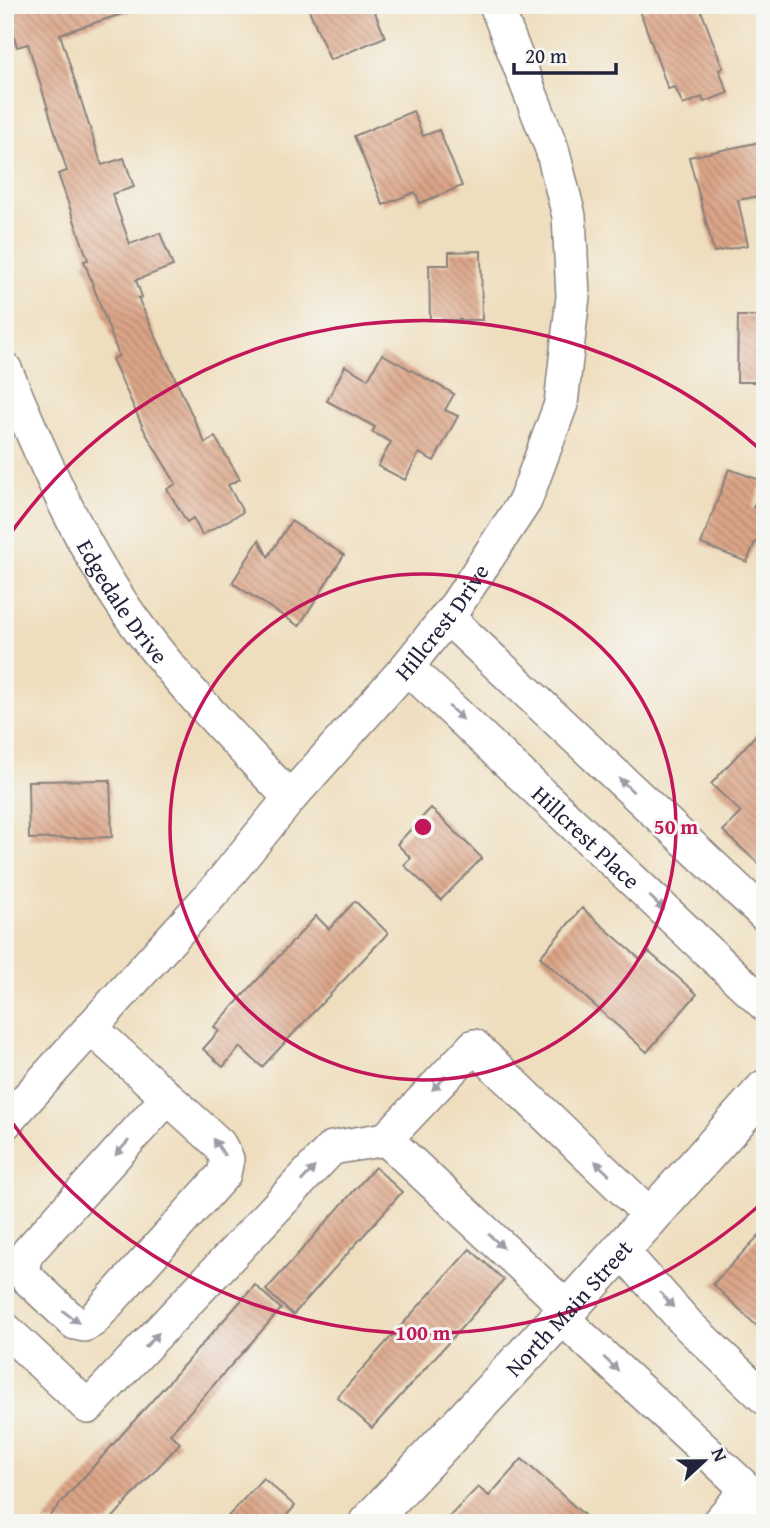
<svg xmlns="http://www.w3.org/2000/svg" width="770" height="1528" viewBox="0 0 770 1528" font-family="'Gentium Book Plus',serif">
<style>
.building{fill:url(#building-back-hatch)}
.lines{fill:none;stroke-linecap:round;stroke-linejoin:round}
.minor-casing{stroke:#88807c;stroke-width:36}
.major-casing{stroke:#88807c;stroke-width:41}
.minor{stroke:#fff;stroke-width:33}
.major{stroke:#fff;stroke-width:38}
.oneway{fill:#9c9ca7}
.ring{fill:none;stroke:#c2185b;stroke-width:3.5}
.labels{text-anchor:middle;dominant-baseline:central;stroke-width:6;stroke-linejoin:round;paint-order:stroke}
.street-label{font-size:23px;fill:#22223b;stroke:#f6f6f2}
.centre{fill:#c2185b;stroke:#f6f6f2;stroke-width:3.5}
.ring-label{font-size:21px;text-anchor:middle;font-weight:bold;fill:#c2185b;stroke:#f6f6f2;stroke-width:6;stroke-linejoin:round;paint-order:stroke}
</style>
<defs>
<pattern id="building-back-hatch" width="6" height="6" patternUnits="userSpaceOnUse" patternTransform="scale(1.75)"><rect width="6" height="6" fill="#dca587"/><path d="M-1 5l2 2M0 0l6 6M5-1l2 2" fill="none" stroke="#b28670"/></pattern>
</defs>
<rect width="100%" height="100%" fill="#f6f6f2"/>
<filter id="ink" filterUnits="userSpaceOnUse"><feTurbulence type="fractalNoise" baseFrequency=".0143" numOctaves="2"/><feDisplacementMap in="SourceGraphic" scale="14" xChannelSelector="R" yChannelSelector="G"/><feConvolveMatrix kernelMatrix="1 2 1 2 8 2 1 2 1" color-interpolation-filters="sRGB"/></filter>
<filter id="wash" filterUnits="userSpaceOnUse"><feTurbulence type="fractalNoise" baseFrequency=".00686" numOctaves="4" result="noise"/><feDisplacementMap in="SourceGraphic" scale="28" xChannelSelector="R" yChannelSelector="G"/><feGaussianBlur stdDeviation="1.57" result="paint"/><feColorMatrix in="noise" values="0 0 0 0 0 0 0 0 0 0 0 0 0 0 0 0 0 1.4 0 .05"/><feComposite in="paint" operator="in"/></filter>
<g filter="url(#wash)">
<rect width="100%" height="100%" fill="#efdebe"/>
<g id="blocks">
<g class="building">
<polygon points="5,5 130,5 131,11 60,34 100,160 102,165 124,158 134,187 112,194 130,244 160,233 173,266 136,280 142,297 138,298 205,443 215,437 240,479 228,485 243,512 202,535 193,518 187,522 167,489 176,484 145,432 112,359 119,356 84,261 88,260 58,174 67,171 28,44 17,47"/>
<polygon points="307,5 372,5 385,37 330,60"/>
<polygon points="655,5 699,5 723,68 719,70 728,93 704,102 702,97 683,105 675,87 668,89 640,11"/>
<polygon points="413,111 423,136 439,130 462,186 420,203 415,192 383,205 354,136"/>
<polygon points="765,141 765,195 738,200 748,245 714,252 689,157"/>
<polygon points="481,251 482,320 430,320 429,265 449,265 449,252"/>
<polygon points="738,316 765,316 765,382 737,382"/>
<polygon points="382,354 454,394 445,410 458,416 434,461 419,453 405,480 378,466 391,442 372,432 375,427 327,401 345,366 368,379"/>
<polygon points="729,469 763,481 753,508 765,513 765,545 755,542 747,562 701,544"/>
<polygon points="291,521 344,555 299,626 232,583 259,540 268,557"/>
<polygon points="765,725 765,870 723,831 741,812 711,784"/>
<polygon points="110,780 112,837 29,839 28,781"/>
<polygon points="431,808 482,858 441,900 404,865 411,858 397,844"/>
<polygon points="355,901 388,933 262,1067 240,1047 223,1067 203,1049 219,1031 214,1027 316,916 329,929"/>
<polygon points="582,908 641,960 649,952 697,994 647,1052 540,957"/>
<polygon points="375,1167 402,1192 293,1315 266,1290"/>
<polygon points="765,1229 765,1334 713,1284"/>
<polygon points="470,1249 504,1280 372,1428 337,1397"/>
<polygon points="255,1285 281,1309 170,1434 180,1443 108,1523 43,1523"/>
<polygon points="522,1459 593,1523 443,1523 478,1487 489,1496"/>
<polygon points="263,1478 295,1506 280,1523 222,1523"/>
</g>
</g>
</g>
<g filter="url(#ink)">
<use href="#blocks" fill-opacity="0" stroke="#88807c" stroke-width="2"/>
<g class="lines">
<defs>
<g id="minor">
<path id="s1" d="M5 369C43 459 82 553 142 632 187 692 239 744 290 798"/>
<polyline points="447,617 765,915"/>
<path id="s2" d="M407 667 765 1005"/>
<polyline points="91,1028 219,1144 227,1159 224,1174 92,1321 84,1325 75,1323 27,1278 22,1264 28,1252 168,1097"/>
<path id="s3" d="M5 1123 217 888 290 798 407 667 457 604 525 501 561 404 573 296 569 216 552 149 496 5"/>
<polyline points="621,1250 689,1326 765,1398"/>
<polyline points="568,1309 386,1139 474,1046 651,1216"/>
<polyline points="561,1317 765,1506"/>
<polyline points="5,1329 88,1407 332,1148 386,1139"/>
<polyline points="718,1523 747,1490"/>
</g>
<g id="major">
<path id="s4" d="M368 1523 568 1309 765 1089"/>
</g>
</defs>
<use href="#minor" class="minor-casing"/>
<use href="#major" class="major-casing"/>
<use href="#minor" class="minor"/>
<use href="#major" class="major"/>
</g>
<defs><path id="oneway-solid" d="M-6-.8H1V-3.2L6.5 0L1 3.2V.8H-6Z" transform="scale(1.75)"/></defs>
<g class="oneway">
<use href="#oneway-solid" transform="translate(456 713) rotate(43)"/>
<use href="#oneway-solid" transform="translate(626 785) rotate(-137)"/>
<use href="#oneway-solid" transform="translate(657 903) rotate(43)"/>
<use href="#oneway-solid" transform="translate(439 1083) rotate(134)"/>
<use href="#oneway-solid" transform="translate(219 1147) rotate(-124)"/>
<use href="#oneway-solid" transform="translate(122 1148) rotate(132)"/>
<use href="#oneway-solid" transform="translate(602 1168) rotate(-136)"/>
<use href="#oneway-solid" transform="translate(308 1174) rotate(-47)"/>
<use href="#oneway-solid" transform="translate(496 1241) rotate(43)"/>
<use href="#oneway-solid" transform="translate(667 1300) rotate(49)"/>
<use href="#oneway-solid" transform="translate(71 1317) rotate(37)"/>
<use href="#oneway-solid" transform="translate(152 1340) rotate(-47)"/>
<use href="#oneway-solid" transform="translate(611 1364) rotate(43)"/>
</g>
</g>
<g class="ring">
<circle cx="423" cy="827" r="253"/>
<path d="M762 1203A506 506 0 0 1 6 1114M6 540A506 506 0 0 1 762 451"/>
</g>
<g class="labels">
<g class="street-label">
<text stroke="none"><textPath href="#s1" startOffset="261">Edgedale Drive</textPath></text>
<text stroke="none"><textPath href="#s3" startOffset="665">Hillcrest Drive</textPath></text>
<text stroke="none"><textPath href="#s2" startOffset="247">Hillcrest Place</textPath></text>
<text stroke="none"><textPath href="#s4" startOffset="294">North Main Street</textPath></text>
</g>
</g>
<circle cx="423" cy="827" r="10" class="centre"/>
<g class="ring-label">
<text x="676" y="834">50 m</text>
<text x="423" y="1340">100 m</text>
</g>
<rect width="770" height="1528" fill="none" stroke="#f6f6f2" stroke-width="28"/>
<g transform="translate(704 1461) rotate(68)" stroke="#f6f6f2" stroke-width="5" paint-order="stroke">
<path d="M0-5L12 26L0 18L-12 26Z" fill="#22223b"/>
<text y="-10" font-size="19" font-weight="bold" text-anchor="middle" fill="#22223b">N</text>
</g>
<path d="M514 63v10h102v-10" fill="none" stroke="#22223b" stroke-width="3.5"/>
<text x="525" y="63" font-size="21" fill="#22223b" stroke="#f6f6f2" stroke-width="5" paint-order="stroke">20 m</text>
</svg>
